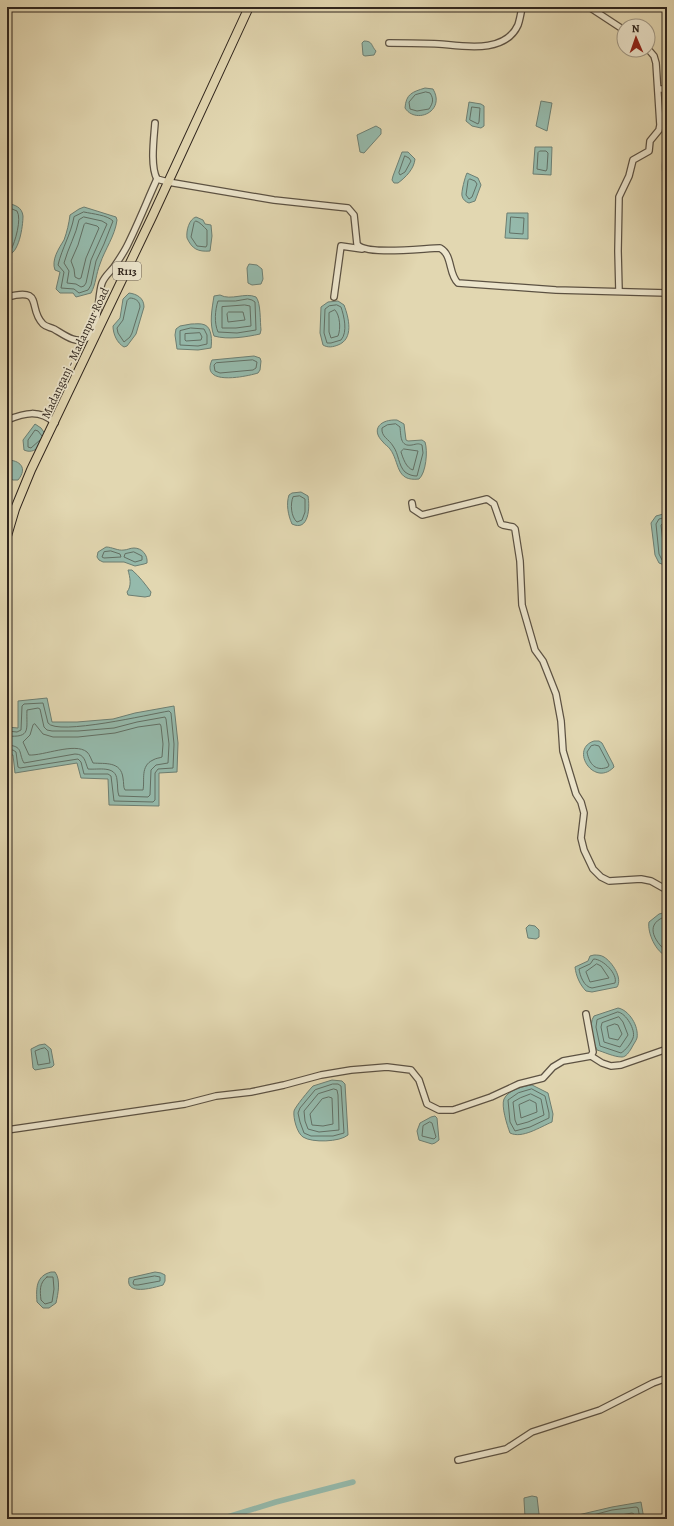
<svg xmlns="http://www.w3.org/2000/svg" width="674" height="1526" viewBox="0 0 674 1526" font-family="Alegreya,serif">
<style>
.water{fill:#95baac;stroke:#6d7f73}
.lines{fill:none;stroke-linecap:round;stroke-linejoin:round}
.shore{stroke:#627065;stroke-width:1}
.canal{stroke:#95baac;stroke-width:5.5}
.minor-casing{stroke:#5c5243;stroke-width:8}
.primary-casing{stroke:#30261e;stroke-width:10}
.minor{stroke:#ece5cc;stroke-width:5.5}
.primary{stroke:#e2d7b1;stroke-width:8}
.labels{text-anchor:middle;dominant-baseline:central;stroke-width:3.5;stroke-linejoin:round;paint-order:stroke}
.shield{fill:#ece5cc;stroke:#685f52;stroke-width:1}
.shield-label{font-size:11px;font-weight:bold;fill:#30261e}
.street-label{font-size:12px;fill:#30261e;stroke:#ece5cc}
</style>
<rect width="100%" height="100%" fill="#e2d7b1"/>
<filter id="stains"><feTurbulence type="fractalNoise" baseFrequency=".005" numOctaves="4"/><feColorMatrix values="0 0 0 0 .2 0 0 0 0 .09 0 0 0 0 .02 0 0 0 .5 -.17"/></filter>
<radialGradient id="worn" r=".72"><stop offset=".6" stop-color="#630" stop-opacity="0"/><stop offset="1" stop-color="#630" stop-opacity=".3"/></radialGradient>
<g class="water">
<path d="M364 41C373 41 371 46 376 51L374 55 365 56 363 55 362 43Z"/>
<path d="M425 88 433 89C446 111 416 125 405 108 406 94 412 92 425 88Z"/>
<polygon points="541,101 552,103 547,131 536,126"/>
<polygon points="469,102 481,104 484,106 484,126 481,128 472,126 466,121"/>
<polygon points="376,126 381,129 381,134 364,153 360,152 357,135"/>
<polygon points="535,147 552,147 551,175 533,174"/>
<path d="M667 150V185L664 183C662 171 661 162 665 151Z"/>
<path d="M402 152H408L415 159C414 169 406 177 398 183H394L392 180 393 176Z"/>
<path d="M467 173 478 178 481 185 475 201 469 203C466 202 463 200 462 196 461 192 465 177 467 173Z"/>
<path d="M7 203C15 205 22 207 23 216 23 226 19 255 7 255Z"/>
<path d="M84 207 116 217 117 220C115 236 105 249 100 264 96 274 96 284 91 293L76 297 73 293H60L56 289 60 272 55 270C51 260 59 248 64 240 67 232 69 223 70 215L79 209Z"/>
<polygon points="507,213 528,213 528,239 505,238"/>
<path d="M196 217 203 220 205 224 211 225 212 236 210 251C198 252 192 249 187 238 186 231 189 219 196 217Z"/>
<polygon points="249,264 257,265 262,269 263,279 261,284 252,285 248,283 247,268"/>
<path d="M129 293C137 294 144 298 144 307L136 334 127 346 124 347C117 343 113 334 113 326L120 318 123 299Z"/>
<path d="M220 295C231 301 245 292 256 297 261 303 260 322 261 330L260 334C246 337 228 340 214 336 209 323 212 309 214 296Z"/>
<path d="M338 301 344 305C349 318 354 339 338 345 333 347 328 348 323 345L320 333 321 307 328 302Z"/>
<path d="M191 324C195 324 201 323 205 325 212 328 212 341 211 348L198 350 177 349 175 335 176 329 180 326Z"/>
<path d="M254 356 260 358 261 361 260 370 258 373C245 377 200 386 212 360Z"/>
<path d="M397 420 404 424 406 440 408 441 422 440 425 442C428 451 426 473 419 479 395 482 400 462 390 449 388 446 385 445 383 442 370 429 381 419 397 420Z"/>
<path d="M35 424 41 428 46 435C43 444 35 455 24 450L23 440Z"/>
<path d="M7 460C20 460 28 468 18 480H13L7 477Z"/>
<path d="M301 492 308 496C310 507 309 532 292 524 288 515 286 504 289 495L292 493Z"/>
<polygon points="667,513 667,566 659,563 655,555 651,523 656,516"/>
<path d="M106 547C112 547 118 551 124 550 127 550 130 548 134 548 142 548 148 555 147 563L144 564 135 566 124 562H103L99 560 97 557 98 552Z"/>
<path d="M128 570H132C140 577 145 584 151 592L150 596 145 597 128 595 127 592C132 586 130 577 128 570Z"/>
<polygon points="47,698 52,722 77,722 113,719 135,713 174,706 178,743 177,772 159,773 159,806 109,805 108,779 81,778 77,763 15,773 13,755 7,754 7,727 18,728 18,701"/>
<path d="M594 741H599L602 743 613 764 614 767C594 788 569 749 594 741Z"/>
<path d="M667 912V956C656 953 647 932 649 922L659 914Z"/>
<polygon points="529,925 535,926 539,930 539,937 536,939 528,938 526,928"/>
<path d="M594 955C597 955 601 955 604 957 612 962 623 978 617 987L592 992 586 991C580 985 576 976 575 967L588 961 590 956Z"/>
<path d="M618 1008C629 1010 639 1026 637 1038 636 1041 633 1045 631 1049 629 1052 626 1057 622 1057 614 1057 604 1052 597 1050 593 1042 588 1024 594 1016Z"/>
<polygon points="45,1044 51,1049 54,1065 52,1067 35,1070 33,1068 31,1049 39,1045"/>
<path d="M332 1080 342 1081 345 1084 348 1135C340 1142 312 1143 303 1137 297 1133 293 1118 294 1111 295 1107 309 1090 313 1086Z"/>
<path d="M532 1085 548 1093 553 1114 552 1122C540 1127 522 1139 510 1133 507 1125 501 1106 504 1099 508 1090 524 1086 532 1085Z"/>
<polygon points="435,1116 437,1118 439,1140 435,1143 432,1144 419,1140 417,1131 420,1123 431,1117"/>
<path d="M51 1272H55C61 1280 58 1294 56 1303L49 1308H43L37 1302C36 1288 36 1276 51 1272Z"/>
<path d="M155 1272 161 1273 165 1275V1281L163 1285C153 1288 125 1296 129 1278Z"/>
<polygon points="532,1496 537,1497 539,1514 536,1517 525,1517 524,1500 524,1498"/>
<polygon points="641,1502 644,1519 561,1519 612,1507"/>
</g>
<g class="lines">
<g class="shore">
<path d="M426 92 430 93C434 99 433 103 429 109L417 111 410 109 409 102 415 95Z"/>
<polygon points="472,107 480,108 479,122 478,124 470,120"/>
<polygon points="540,151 546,151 548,153 547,169 546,171 537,169 538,153"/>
<polygon points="405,156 409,158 411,161 405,172 400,175 399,173"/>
<polygon points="470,179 475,181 477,184 472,197 469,199 466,195 468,181"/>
<path d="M7 207 17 211C22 219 15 242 11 250L7 251"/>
<path d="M84 212C93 214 107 215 113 221L104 244 96 261 91 285 88 290 79 293 74 289 61 288 64 272 58 265C62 248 71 234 74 217Z"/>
<path d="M84 217 102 221 107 224 91 260 86 283 84 286 81 287 76 284 67 283 69 271 64 263C68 248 76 235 79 220Z"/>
<polygon points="511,217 524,218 523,234 510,233"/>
<path d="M196 221C200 222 204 227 207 230V245L206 247 197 246 191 237 194 223Z"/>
<polygon points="86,223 97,226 99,228 86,258 81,278 79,279 75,277 74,269 71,261 78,245 84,225"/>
<path d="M130 298C135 298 140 301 140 307L132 333 130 337 124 342 118 333 117 328 123 320 127 301Z"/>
<path d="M248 299 252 300 255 302 256 330 237 333 218 332C214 323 215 310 218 301H235Z"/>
<polygon points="245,305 250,306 251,326 236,328 222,328 222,307"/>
<path d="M337 305 341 307C344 316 348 332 341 340L331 343H327L324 333 325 309 329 306Z"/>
<path d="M335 310C340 315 341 329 338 336L331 338 329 332V313Z"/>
<polygon points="229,312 243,312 245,320 228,322 227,314"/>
<polygon points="191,328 204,329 207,335 207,344 198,346 180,345 180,331"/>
<polygon points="200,333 202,337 201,340 186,341 185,340 185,334"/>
<polygon points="253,360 257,362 256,368 253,370 220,373 215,371 214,365 216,363"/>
<path d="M396 424 400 427C401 436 400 447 412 445 417 444 418 443 422 445L423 453 417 476C413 476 409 475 405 472 398 465 399 454 393 446 389 439 381 437 382 428L387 425Z"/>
<polyline points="40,440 31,448 28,447 28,440 35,430 38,431 42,436"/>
<path d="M404 449 418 451 413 470C406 468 403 458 401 452Z"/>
<path d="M300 496 305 499V512L302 520 297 522C291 517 290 504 293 497Z"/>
<polyline points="667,517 659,519 656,524 659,554 662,560 667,562"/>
<polyline points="667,522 662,524 661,525 664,552 667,556"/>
<polygon points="111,551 120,554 121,557 104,558 102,557 104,552"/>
<polygon points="134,552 142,556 142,560 135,562 124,557 125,554"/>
<path d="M35 724 43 734 53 737H78L115 733 138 727 160 724 161 726 163 744 162 757C160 758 156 758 153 760 140 766 145 780 143 790H125C123 787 124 783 123 778 121 761 105 764 93 763 91 759 90 755 87 752 75 742 43 756 29 755L23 742 30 735 33 725Z"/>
<path d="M7 731 17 732 21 730 22 706 24 704 43 703 48 723C57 736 151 714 169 711L171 713 174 744 173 768 158 769 155 773V800L153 802 114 801 111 776 108 774H84L81 762 78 759 20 768 18 767 16 752 13 750H7"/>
<path d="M7 736C32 738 26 729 27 710L38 708 40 709 44 727 47 730 52 731H78L114 728 137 722 165 717 166 719 169 744 168 763 156 765 151 770 150 795 148 797 119 796C117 791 118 785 117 780 116 765 98 770 88 769 85 762 85 754 75 754L24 763C18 753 24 746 7 745"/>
<path d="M595 745 599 746 609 765 608 767C596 772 589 764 587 752L591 746Z"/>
<path d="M667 916C644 923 653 940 667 952"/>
<path d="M594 959C603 959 618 974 615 983L592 988C584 987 580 976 579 969L590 964Z"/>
<polygon points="597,964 601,966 609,978 590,982 586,972"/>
<path d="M618 1012C626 1013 636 1030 633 1038 631 1043 626 1050 621 1053L600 1046 596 1027 597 1020Z"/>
<polygon points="619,1017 623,1022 628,1035 620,1047 604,1042 601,1027 602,1023"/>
<polygon points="615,1024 618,1025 622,1034 618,1040 609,1038 607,1027"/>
<polygon points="45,1048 48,1051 50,1063 38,1065 35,1051 40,1049"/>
<polygon points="333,1084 338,1084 341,1086 344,1133 333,1136 311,1136 304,1133 300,1122 298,1113 300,1108 315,1090"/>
<polygon points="334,1089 337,1090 338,1095 339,1130 319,1132 308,1129 305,1121 304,1111 318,1094"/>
<polygon points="532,1089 545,1096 549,1113 549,1118 530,1127 515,1131 510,1122 508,1100 518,1093"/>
<polygon points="531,1094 541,1099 544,1115 528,1122 517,1125 515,1120 513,1102 520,1098"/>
<polygon points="329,1097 332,1098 333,1124 323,1126 312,1125 310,1114 322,1099"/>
<polygon points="530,1100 536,1103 537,1112 521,1118 519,1105"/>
<polygon points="430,1122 432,1123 436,1137 434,1139 422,1136 423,1126"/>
<polygon points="155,1276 160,1277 160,1281 138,1285 134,1285 133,1283 134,1280"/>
<path d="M47 1277H53L54 1289 52 1302 45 1304 41 1300C40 1291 39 1283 47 1277Z"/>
<polyline points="578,1519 612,1510 636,1507 638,1508 640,1519"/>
<polyline points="599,1519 632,1513 634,1514 635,1519"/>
</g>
<polyline class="canal" points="221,1519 276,1502 353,1482"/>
<defs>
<g id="minor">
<polyline points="589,7 624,30"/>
<path d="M389 43C406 43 422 43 439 44 464 46 505 54 518 25 520 19 521 13 522 7"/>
<polyline points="658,89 667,89"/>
<path d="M155 123C154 138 150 166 157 179L168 182 274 200 348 208 354 215 357 244C365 256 425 248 440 248 453 255 448 274 458 283L556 290 667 293"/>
<polyline points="619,291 618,251 619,197 629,176 633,160 649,151 650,141 659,130 660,125 656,63 654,56 648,49"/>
<path d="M7 297C45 287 27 308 43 324 46 327 50 327 54 329 63 334 76 345 87 338 100 331 97 296 102 283 105 275 112 271 116 264 120 258 124 252 127 246 138 224 147 201 157 179"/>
<polyline points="334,297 341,246 362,249"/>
<path d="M7 420C25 413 39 409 55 423"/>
<polyline points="412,503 413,509 422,515 487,499 494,504 501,524 503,525 513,527 515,529 520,561 522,605 535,650 543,661 556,694 561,721 563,751 576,794 581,802 584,813 581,838 584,850 593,869 601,877 609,881 641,879 651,881 667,890"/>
<polyline points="591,1056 602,1063 611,1066 621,1065 667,1049"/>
<polyline points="7,1130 185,1104 216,1096 251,1092 284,1085 321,1075 351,1070 387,1067 411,1070 419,1080 427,1104 439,1110 453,1110 491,1097 519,1084 543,1078 553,1067 563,1061 591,1056 593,1052 586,1014"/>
<polyline points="458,1460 506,1449 532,1432 600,1410 653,1383 667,1378"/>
</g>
<polyline id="primary" points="7,536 15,509 31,470 152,217 249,7"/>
</defs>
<use href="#minor" class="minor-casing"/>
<use href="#primary" class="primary-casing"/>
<use href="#minor" class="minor"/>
<use href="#primary" class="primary"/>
</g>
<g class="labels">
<rect class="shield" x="113" y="262" width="28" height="18" rx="3"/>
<g class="shield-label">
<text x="127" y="271">R113</text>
</g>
<g class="street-label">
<text transform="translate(75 353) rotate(-65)">Madanganj - Madanpur Road</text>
</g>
</g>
<rect width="674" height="1526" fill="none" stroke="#e2d7b1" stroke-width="24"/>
<rect x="8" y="8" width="658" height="1510" fill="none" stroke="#30261e" stroke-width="2"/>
<rect x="12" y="12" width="650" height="1502" fill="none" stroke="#30261e"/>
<g transform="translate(636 38) rotate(358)"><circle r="19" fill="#ece5cc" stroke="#a19986"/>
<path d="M0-3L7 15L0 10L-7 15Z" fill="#8f2418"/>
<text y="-6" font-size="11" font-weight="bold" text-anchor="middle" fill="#30261e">N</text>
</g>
<rect width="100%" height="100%" filter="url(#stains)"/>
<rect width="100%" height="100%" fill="url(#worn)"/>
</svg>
